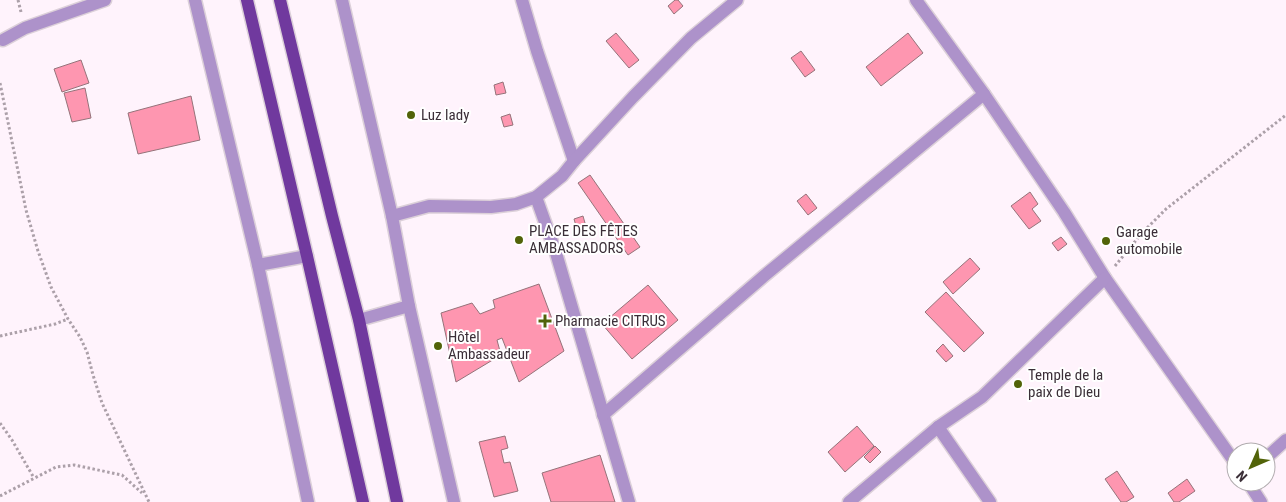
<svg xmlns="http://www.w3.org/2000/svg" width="1286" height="502" viewBox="0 0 1286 502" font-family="'Roboto Condensed',sans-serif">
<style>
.building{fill:#fe96b0;stroke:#95737a}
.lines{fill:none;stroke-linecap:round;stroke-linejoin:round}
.street-casing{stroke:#dcd0d9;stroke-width:15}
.primary-casing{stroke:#dcd0d9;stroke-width:15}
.path{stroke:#aca0a9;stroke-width:3;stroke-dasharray:2.5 2.5;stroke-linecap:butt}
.street{stroke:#ad92ca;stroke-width:12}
.primary{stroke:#70399e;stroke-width:12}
.poi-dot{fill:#526309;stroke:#fff;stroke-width:2}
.labels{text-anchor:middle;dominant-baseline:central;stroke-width:4;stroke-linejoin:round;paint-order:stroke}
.poi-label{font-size:15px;fill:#3b2f38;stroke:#fff;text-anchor:start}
</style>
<rect width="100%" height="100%" fill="#fff3fc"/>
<g class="building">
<polygon points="675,0 678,0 683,6 674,14 668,6"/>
<polygon points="616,33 639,60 629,68 606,41"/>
<polygon points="908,33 923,53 881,86 866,67"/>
<polygon points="801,51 815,70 805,77 791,58"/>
<polygon points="81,60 89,83 62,92 54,69"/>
<polygon points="503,82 506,93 496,95 494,85"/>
<polygon points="85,88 91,118 72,122 64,93"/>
<polygon points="191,96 200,140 138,154 128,113"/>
<polygon points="510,114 513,125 504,127 501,117"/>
<polygon points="590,175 640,247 628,255 578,183"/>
<polygon points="1030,192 1038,204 1032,209 1041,221 1029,229 1011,206"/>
<polygon points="806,194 817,208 808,215 797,201"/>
<polygon points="583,216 587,230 578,233 574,219"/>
<polygon points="1061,237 1067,244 1058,251 1052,243"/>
<polygon points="970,258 980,269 953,294 943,282"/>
<polygon points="539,284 564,351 519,382 502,338 497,340 501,355 456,382 441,313 472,303 480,314 495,308 493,300"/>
<polygon points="648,285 678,320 632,359 602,324"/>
<polygon points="946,292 984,333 964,352 925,312"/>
<polygon points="943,344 953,356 946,362 936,351"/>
<polygon points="857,426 874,446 845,472 828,452"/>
<polygon points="505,436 508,448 501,450 504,463 510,462 518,491 494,497 479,442"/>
<polygon points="875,446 881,452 870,463 864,457"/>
<polygon points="600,455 615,502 551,502 542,473"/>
<polygon points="1117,471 1134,497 1126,502 1121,502 1105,479"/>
<polygon points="1187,479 1195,491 1179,502 1174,502 1168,493"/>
</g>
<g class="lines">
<defs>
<g id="street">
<polyline points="195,0 258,265 308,502"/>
<polyline points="342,0 392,216"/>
<polyline points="522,0 537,51 574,161"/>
<polyline points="916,0 984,94 1064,212 1105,278 1236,464"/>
<polyline points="3,40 25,28 105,0"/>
<polyline points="536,197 556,253 629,502"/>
<polyline points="258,265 307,256"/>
<polyline points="409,306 454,502"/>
<polyline points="359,320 409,306 392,216 429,206 491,207 516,204 536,197 562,176 574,161 633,97 691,38 737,0"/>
<polyline points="603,415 764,276 984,94"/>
<polyline points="938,427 990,502"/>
<polyline points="1266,458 1286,440"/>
<polyline points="1248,482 1261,502"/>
<polyline points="849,502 938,427 982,397 1105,278"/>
</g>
<g id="primary">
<polyline points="247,0 307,256 363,502"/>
<polyline points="280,0 332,216 359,320 397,502"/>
</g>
</defs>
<use href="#street" class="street-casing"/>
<use href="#primary" class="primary-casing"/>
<g class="path">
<polyline points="18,0 21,12"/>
<polyline points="0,83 26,210 38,251 51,287 68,319 80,337 87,352 93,375 102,403 149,502"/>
<polyline points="1115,266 1142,233 1166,209 1286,115"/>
<polyline points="0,336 55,324 68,319"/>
<polyline points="0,423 12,440 34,478"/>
<polyline points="0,496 56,467 74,465 122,475 142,493"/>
</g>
<use href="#street" class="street"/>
<use href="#primary" class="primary"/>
</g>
<g class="poi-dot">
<circle cx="411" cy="115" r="5"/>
<circle cx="519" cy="240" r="5"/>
<circle cx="1106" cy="241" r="5"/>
<path d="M542.5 313.5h5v5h5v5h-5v5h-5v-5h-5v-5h5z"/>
<circle cx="438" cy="346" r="5"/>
<circle cx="1018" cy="384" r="5"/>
</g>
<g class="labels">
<g class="poi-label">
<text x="421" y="115">Luz lady</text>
<text x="529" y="231">PLACE DES FÊTES<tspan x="529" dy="17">AMBASSADORS</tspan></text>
<text x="1116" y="232">Garage<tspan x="1116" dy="17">automobile</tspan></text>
<text x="555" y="321">Pharmacie CITRUS</text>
<text x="448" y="337">Hôtel<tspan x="448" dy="17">Ambassadeur</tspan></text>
<text x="1028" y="375">Temple de la<tspan x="1028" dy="17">paix de Dieu</tspan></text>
</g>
</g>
<g transform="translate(1251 467) rotate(225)"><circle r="24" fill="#ffffff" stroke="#b1acaf"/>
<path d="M0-4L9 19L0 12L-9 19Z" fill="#526309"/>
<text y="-8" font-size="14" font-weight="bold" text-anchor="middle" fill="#3b2f38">N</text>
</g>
</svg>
